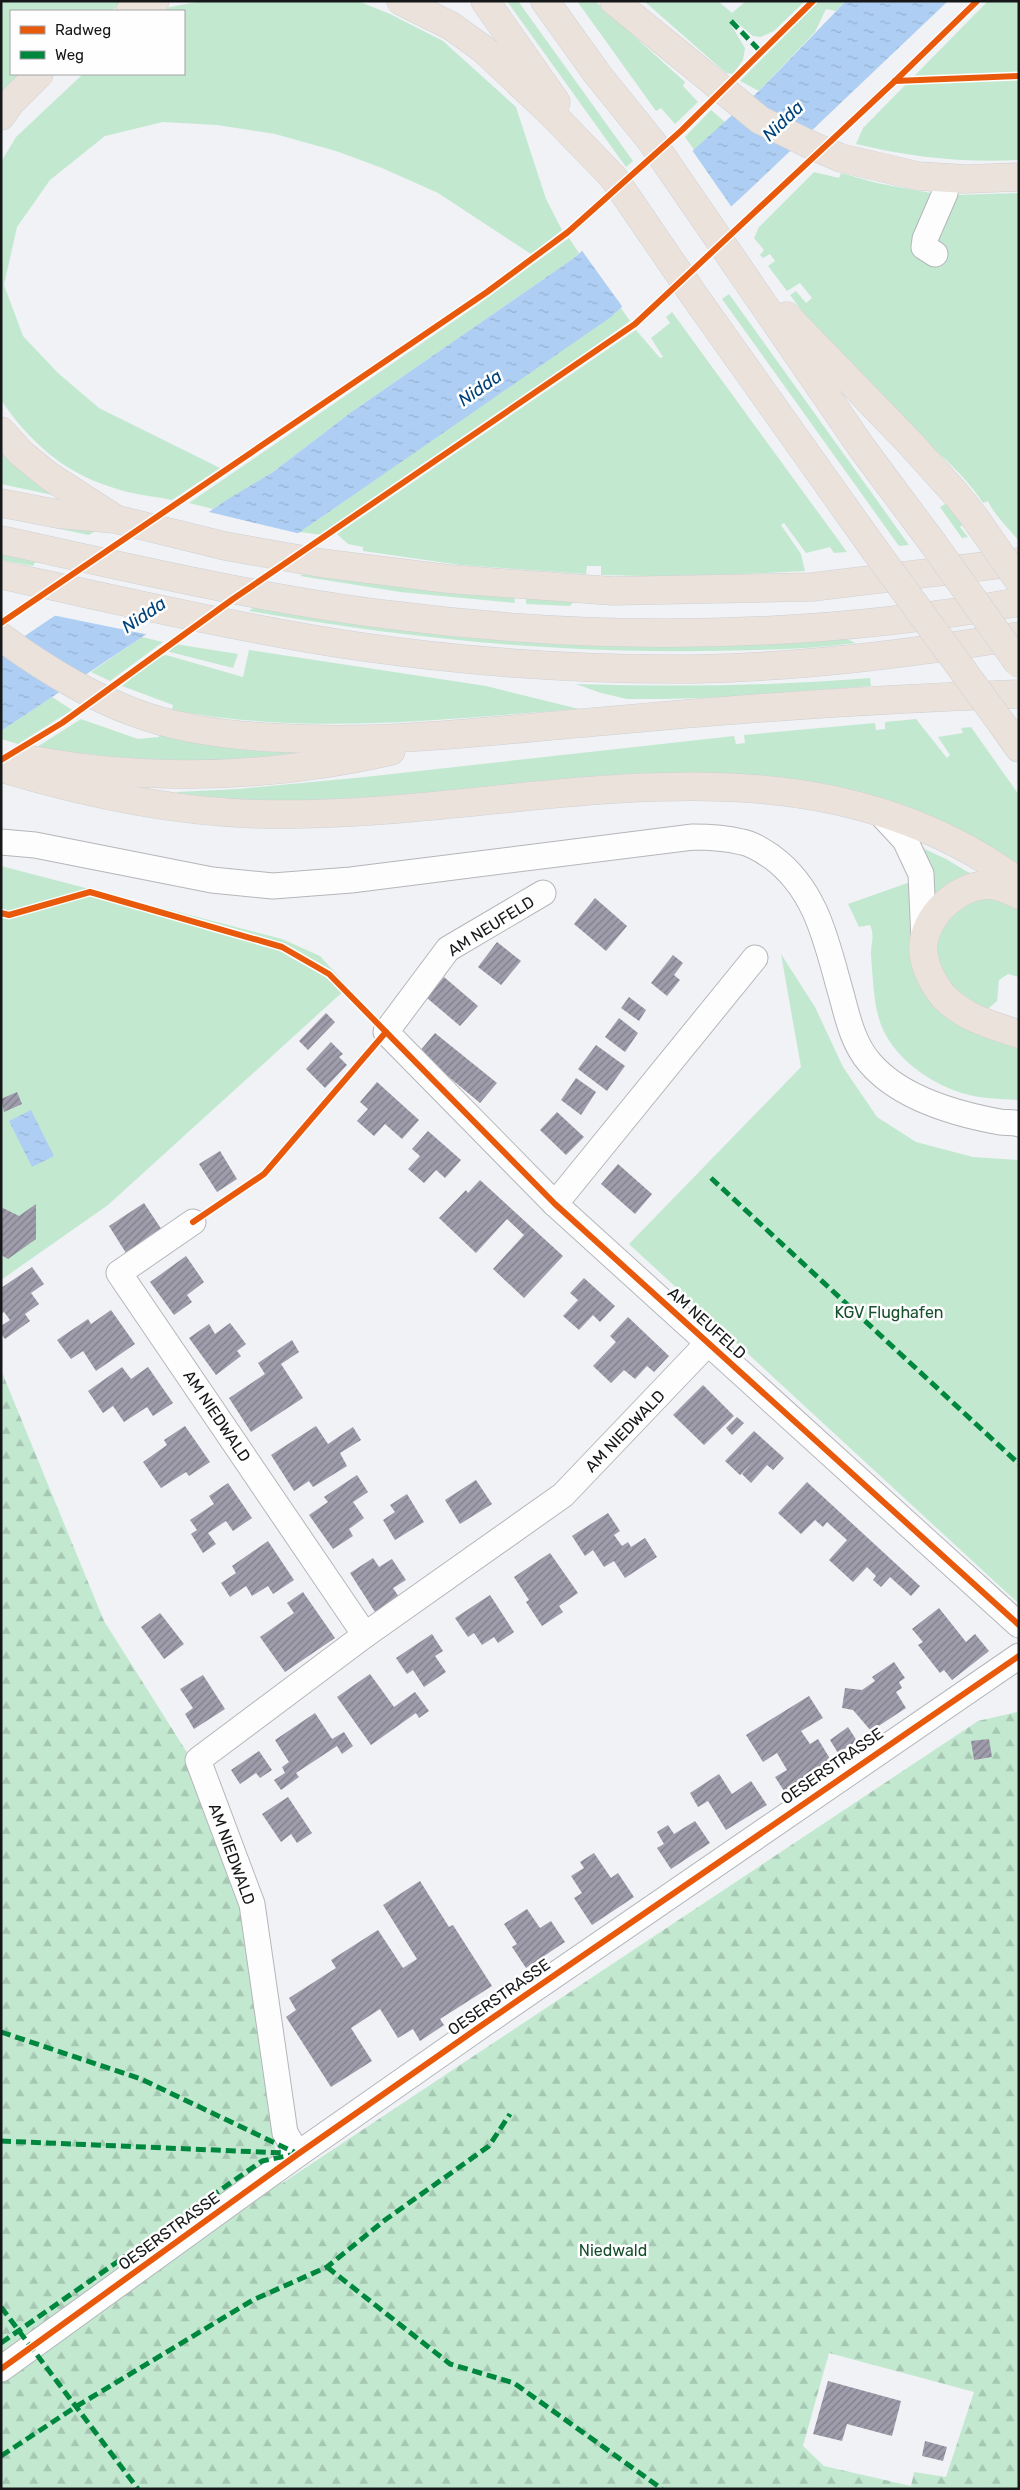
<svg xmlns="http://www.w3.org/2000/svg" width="1020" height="2490" viewBox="0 0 1020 2490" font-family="Rubik,sans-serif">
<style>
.green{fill:#c2e9d0}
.forest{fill:url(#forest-firs);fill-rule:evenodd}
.water{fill:url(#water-ripples)}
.pier{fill:#f0f2f6}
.building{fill:url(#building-hatch)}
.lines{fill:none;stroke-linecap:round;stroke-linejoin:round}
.minor-casing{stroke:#b5b6b9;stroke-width:27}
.highway-casing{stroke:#cfd0d2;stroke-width:29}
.minor{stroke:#fdfdfe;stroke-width:25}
.highway{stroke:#ebe2dc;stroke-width:28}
.highway-bridge-casing{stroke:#cfd0d2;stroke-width:29;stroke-linecap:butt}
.highway-bridge{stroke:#ebe2dc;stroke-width:28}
.quiet{stroke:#00873e;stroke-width:5;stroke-dasharray:10 5;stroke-linecap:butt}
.cycleway-casing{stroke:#fefefe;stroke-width:9}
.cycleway{stroke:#e8590c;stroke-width:6}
.labels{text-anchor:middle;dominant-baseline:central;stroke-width:5;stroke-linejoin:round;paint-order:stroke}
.street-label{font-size:16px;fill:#161719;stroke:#fefefe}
.park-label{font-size:16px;fill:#164f2c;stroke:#fefefe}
.water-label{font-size:18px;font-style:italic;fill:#00437a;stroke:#fefefe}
</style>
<defs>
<pattern id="forest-firs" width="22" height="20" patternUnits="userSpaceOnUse" patternTransform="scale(1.25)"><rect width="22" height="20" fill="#c2e9d0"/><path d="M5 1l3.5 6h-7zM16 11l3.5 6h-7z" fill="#a6c7b2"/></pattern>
<pattern id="water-ripples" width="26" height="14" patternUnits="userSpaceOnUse" patternTransform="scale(1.25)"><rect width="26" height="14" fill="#aecff3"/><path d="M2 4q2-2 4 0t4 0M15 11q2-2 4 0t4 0" fill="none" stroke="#95b1d0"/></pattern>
<pattern id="building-hatch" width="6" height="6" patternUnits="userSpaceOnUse" patternTransform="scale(1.25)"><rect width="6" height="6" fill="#9f9cab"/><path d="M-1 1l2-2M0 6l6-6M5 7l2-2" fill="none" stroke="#817e8a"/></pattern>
</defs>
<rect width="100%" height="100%" fill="#f0f2f6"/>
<g class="green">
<polygon points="1,1 129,1 110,11 11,11 11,74 28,74 1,104"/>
<path d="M202 1H358L390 14 443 41 516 107 546 199 562 230 531 254 438 193 382 168 336 151 275 134 217 125 163 122 105 136 50 180 17 227 4 285 23 336 58 373 99 408 220 468 172 500C152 496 130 494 111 487 63 472 29 441 1 400V162L16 137 83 74H184V11H162L165 8Z"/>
<polygon points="507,1 518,1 633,161 626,167"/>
<polygon points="577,1 595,1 685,82 683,86 698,102 675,124 661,108 656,111"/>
<polygon points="644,1 718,1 732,13 746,1 805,1 774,31 761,37 753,36 735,21 731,25 745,48 743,60 733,74 726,73"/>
<polygon points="819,1 846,1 836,11 826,9 815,32 759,91 740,81"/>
<path d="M988 1H1019V160C963 163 910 157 856 144L863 128Z"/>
<polygon points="711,110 725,122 695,151 685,137"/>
<path d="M814 172 839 178 841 173 877 183 931 193 934 201 956 195 1019 193V541C1010 530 992 512 988 501L983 503C961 467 908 428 877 397 846 366 816 330 790 295L796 291 806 303 812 298 800 283 787 291 768 266 775 261 770 254 763 258 760 255 764 250 754 238 759 227Z"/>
<polygon points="569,238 579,253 574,258 350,413 273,472 213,509 189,503 479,304"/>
<polygon points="729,294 909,545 899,546 722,299"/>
<polygon points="621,308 630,321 595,346 322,535 300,532"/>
<polygon points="672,312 847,552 834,553 830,547 806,553 784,523 781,525 801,554 805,571 684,577 601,575 601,566 587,566 586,574 460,565 363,551 363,547 348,544 337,534 636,330 660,358 663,357 651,338 670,323 666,317"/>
<polygon points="1,446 62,497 1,484"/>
<polygon points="949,502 964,524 960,527 968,537 962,538 940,507"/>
<polygon points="54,520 98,529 89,535 50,527"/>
<polygon points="1,554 36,561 33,566 1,560"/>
<polygon points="308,572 514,596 515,603 400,592 300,576"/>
<polygon points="526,597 575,600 570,606 526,604"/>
<path d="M257 605 844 638 856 643C806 650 755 650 705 651 549 653 403 638 249 611Z"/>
<polygon points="142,637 163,642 110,681 91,672"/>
<polygon points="175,644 238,654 233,668 166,651"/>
<path d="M249 650 486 686 579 709C444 719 306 736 172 710L173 705 122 686 158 657 166 655 243 677Z"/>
<path d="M870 678 871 686 734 697 664 699H627L601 693 576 684C674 687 772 686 870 678Z"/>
<polygon points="52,697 72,710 18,744 1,739 1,731"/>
<polygon points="81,719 138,739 159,737 160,733 337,753 172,770 37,747"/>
<polygon points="916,719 947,758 950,755 938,737 963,733 961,728 971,727 1019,795 1019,873 862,798 391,802 176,799 177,792 238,789 365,777 734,736 736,744 745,743 744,735 875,723 876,730 885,729 885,722"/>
<polygon points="914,844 946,859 978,878 932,908"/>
<polygon points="1,866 282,939 320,956 348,987 108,1205 1,1280"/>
<path d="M916 880 911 951 913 970 918 983 941 1010 1019 1041V1100C1003 1099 984 1099 969 1095 932 1086 887 1055 878 1015 874 1000 872 970 871 954 871 943 875 936 870 925L859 927 848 904Z"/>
<polygon points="989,896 1019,905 1019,977 1008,974 999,980 997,1001 989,1008 979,1009 958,997 939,964 936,943 946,919 956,909"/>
<polygon points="781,954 815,1007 843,1067 877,1117 916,1142 973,1157 1019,1160 1019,1604 629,1244 801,1067"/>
</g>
<path class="forest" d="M1 1370 104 1621 193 1762 248 1907 272 2126 281 2184 978 1721 1017 1712 1019 2489H1ZM829 2353 974 2392 946 2477 914 2472 911 2486 824 2466 803 2446Z"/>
<g class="water">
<polygon points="846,1 948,1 747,192 611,317 300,532 1,731 1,652 228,499 273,472 350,413 574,258 761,89"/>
<polygon points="31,1110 54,1156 32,1167 9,1121"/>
</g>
<g class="pier">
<polygon points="692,150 733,209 624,309 580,248"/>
<polygon points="205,511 301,534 150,635 52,615"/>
</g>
<g class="building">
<polygon points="595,898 627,926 606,951 574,924"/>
<polygon points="497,942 521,961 501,985 478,967"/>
<polygon points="673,955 683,963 674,975 680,980 667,996 651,983"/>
<polygon points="444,977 478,1006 460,1026 427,998"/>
<polygon points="629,997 646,1010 639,1021 621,1008"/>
<polygon points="326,1013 335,1022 308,1050 299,1041"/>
<polygon points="619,1018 638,1033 625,1052 605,1037"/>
<polygon points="435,1033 497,1083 480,1103 419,1052"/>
<polygon points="331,1042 343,1054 339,1057 347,1065 325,1088 306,1069"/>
<polygon points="596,1045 625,1066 607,1091 578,1069"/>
<polygon points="576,1078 596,1092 581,1115 561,1100"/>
<polygon points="377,1082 419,1120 402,1139 385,1124 374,1136 357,1121 368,1109 360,1102"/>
<polygon points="17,1092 22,1104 4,1112 1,1099"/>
<polygon points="557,1112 584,1137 566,1155 540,1130"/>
<polygon points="428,1131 461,1160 445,1178 436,1170 424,1183 408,1169 420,1156 412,1149"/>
<polygon points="220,1151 237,1179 217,1192 199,1164"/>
<polygon points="618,1164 652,1194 635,1214 601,1184"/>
<polygon points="480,1180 563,1256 524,1298 493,1269 524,1235 507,1219 476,1253 439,1218 466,1190 468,1193"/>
<polygon points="144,1203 162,1230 126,1253 109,1226"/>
<polygon points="36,1204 36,1239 8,1259 1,1255 1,1210 3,1208 19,1216"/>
<polygon points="186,1256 204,1282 187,1295 192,1302 174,1315 150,1282"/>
<polygon points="32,1267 44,1284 31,1293 39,1304 25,1314 30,1321 5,1339 1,1334 1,1326 10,1320 4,1312 1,1314 1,1288"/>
<polygon points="584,1278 615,1306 600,1322 593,1315 579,1330 563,1316 578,1300 570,1293"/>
<polygon points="111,1310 135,1344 96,1371 83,1351 71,1359 57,1340 88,1319 91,1324"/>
<polygon points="628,1317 669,1356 654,1372 647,1366 635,1379 624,1370 611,1383 593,1366 616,1342 610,1336"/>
<polygon points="230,1323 246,1344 237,1351 241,1356 216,1375 189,1338 209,1324 215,1334"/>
<polygon points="292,1340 299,1352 281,1364 303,1398 251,1432 229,1398 265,1374 258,1363"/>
<polygon points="122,1367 131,1379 148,1367 173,1403 153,1416 147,1407 124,1422 113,1406 103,1413 88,1391"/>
<polygon points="703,1385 734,1416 704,1445 673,1415"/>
<polygon points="737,1417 744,1423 732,1435 726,1428"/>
<polygon points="185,1426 210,1462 189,1476 186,1472 161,1488 143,1462 167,1445 164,1440"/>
<polygon points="316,1426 328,1444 353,1427 361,1440 340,1453 347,1466 313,1487 309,1481 294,1491 271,1455"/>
<polygon points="754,1431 784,1458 773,1470 767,1465 751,1483 742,1474 752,1463 740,1475 725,1461"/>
<polygon points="357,1475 368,1492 353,1502 364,1518 349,1529 353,1536 333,1549 309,1515 328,1502 324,1497"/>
<polygon points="476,1480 492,1504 460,1524 445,1500"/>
<polygon points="807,1482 920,1586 911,1596 890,1577 881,1587 873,1580 876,1576 867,1567 853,1582 829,1560 847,1540 827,1522 823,1527 815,1520 801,1534 778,1513"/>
<polygon points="228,1483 252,1518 233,1531 226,1521 208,1533 216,1544 203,1553 191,1534 197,1530 190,1520 214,1504 209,1496"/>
<polygon points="407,1494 424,1522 395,1540 383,1520 395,1512 390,1505"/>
<polygon points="608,1513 620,1531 614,1535 622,1546 628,1542 631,1547 645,1538 657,1557 625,1578 614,1561 604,1567 593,1550 585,1556 572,1536"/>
<polygon points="268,1541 294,1580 273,1594 268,1586 252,1596 246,1586 230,1597 221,1583 236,1573 232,1566"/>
<polygon points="550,1553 578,1593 559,1606 563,1612 542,1626 526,1602 529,1600 514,1577"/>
<polygon points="373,1558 379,1567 392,1559 406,1580 393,1588 399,1597 375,1612 350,1573"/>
<polygon points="303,1592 335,1638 285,1672 260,1637 294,1613 287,1603"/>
<polygon points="490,1595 514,1632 498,1643 494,1637 482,1645 474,1633 468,1637 455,1618"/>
<polygon points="939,1608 966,1642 975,1634 989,1651 952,1680 944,1670 940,1673 918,1645 923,1642 912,1629"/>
<polygon points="160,1613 184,1644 164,1659 141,1627"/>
<polygon points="432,1634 443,1651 435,1656 446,1672 424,1687 413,1670 407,1674 396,1658"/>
<polygon points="894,1662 905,1678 899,1682 902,1688 896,1692 906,1708 871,1731 853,1710 842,1708 845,1688 862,1690 875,1681 872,1677"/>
<polygon points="370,1674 394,1707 415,1692 429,1711 419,1718 416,1713 371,1745 337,1697"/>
<polygon points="203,1675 225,1709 194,1729 185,1714 193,1708 180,1689"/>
<polygon points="809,1696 823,1718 801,1731 810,1744 818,1739 832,1762 784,1791 775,1777 787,1770 777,1753 763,1762 746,1735"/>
<polygon points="315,1713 332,1739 344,1732 353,1746 342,1754 337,1746 296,1773 299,1777 281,1790 274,1780 285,1773 282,1767 289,1762 275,1740"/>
<polygon points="848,1727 857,1741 838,1753 830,1740"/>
<polygon points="989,1739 992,1757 974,1760 971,1741"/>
<polygon points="259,1751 272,1770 260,1778 256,1773 240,1784 231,1770"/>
<polygon points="719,1774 732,1794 751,1781 767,1805 726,1830 708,1801 698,1807 690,1793"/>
<polygon points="288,1797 312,1833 297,1843 291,1834 281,1842 262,1814"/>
<polygon points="695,1821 710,1843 671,1869 657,1848 664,1844 657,1832 668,1825 674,1834"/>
<polygon points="594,1853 611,1878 618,1873 634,1897 592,1925 574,1898 582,1893 571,1876 584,1868 580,1862"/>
<polygon points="420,1881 449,1927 453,1925 492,1986 440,2019 444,2025 420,2041 413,2029 398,2038 380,2009 351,2028 372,2061 331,2087 286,2017 296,2010 289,1998 336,1968 331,1960 378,1930 403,1968 417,1959 383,1905"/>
<polygon points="527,1909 540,1928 551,1921 565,1942 526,1968 512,1947 517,1944 504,1924"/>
<polygon points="828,2381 901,2401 892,2436 847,2424 842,2441 813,2434"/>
<polygon points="925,2441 947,2447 943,2461 922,2456"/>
</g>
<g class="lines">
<defs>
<g id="minor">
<polyline points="935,254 924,247 925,239 945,193 948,178"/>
<polyline points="881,814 905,840 921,874 924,940"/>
<path d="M1 842 35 845 212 880 273 886 351 880 693 837C710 837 726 838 742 842 753 844 763 851 772 857 818 891 827 945 842 997 848 1020 854 1045 870 1063 900 1098 956 1114 1000 1122 1006 1123 1013 1122 1019 1124"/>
<polyline points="543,893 448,949 386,1032 555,1204 1019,1625"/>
<polyline points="555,1204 755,958"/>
<polyline points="193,1222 119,1273 365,1635"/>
<polyline points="298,2154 285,2133 252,1904 198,1760 365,1635 563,1495 708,1343"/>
<polyline points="1,2369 298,2154 485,2023 1019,1656"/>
</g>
<g id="highway">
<polyline points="401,1 451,26 483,49 551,113 613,177 693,294 874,549"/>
<polyline points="485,1 556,102"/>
<polyline points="545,1 598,75 652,142 862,448 932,542"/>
<polyline points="614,1 760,120 813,146 841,158 918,176 965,179 1019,177"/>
<polyline points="130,11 155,1"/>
<polyline points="1,116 11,102 39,74"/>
<polyline points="787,316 909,442 955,493 975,518"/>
<polyline points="1,431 22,454 49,476 114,518"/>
<polyline points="1,503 58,514 115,519 225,546 321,563 449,579 613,591 812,587 1019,562"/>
<path d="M1 540C131 568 260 599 391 615 601 642 811 639 1019 602"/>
<path d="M1 575C119 600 236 628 356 646 467 662 583 670 695 669 804 667 912 653 1019 636"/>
<path d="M1 637C42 667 85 694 133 712 180 730 231 736 282 738 390 744 498 730 606 721 743 708 881 699 1019 694"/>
<polyline points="1002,724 1019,748"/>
<path d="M27 759C147 782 271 778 391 751"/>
<path d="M1 768C84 793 172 812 259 814 517 821 787 713 1019 882"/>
<path d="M1019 895C1008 890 998 884 986 885 957 887 930 912 924 940 920 959 932 983 944 997 965 1018 991 1025 1019 1034"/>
</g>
</defs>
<use href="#minor" class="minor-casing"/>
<use href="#highway" class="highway-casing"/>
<use href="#minor" class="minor"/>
<use href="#highway" class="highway"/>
<defs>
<g id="highway-bridge">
<polyline points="975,518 1019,581"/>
<polyline points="932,542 1019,664"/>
<polyline points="874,549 1002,724"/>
</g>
</defs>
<use href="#highway-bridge" class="highway-bridge-casing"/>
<use href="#highway-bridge" class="highway-bridge"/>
<g class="quiet">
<polyline points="731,21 761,52"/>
<polyline points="711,1178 1019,1464"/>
<polyline points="1,2032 141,2079 298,2154"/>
<polyline points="1,2141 285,2153"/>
<polyline points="327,2267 450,2364 514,2383 662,2489"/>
<polyline points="1,2307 138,2489"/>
<polyline points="1,2343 262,2161 291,2155"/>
<polyline points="1,2456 77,2406 253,2300 327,2267 385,2220 489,2146 510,2114"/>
</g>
<defs>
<g id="cycleway">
<polyline points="895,81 1019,76"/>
<polyline points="1,623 487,292 568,232 682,130 813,1"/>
<polyline points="1,760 62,723 233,599 635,324 895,81 977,1"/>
<polyline points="1,913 9,915 90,892 282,947 329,974 555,1204 1019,1625"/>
<polyline points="193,1222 264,1174 386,1032"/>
<polyline points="1,2369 298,2154 485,2023 1019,1656"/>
</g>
</defs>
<use href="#cycleway" class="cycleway-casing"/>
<use href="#cycleway" class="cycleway"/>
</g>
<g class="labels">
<g class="street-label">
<text transform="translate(491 926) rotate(-32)">AM NEUFELD</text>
<text transform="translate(707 1323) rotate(42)">AM NEUFELD</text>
<text transform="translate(217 1416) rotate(56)">AM NIEDWALD</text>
<text transform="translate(625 1431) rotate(-46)">AM NIEDWALD</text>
<text transform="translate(832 1766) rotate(-35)">OESERSTRASSE</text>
<text transform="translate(232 1854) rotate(70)">AM NIEDWALD</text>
<text transform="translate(499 1997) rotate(-35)">OESERSTRASSE</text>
<text transform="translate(169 2231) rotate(-36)">OESERSTRASSE</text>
</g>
<g class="park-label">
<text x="889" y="1312">KGV Flughafen</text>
<text x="613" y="2250">Niedwald</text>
</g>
<g class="water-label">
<text transform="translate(783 121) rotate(-44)">Nidda</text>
<text transform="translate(480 388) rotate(-35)">Nidda</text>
<text transform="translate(144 615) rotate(-34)">Nidda</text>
</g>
</g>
<rect width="1020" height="2490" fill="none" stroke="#161719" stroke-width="5"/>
<rect x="10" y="10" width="175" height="65" fill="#fefefe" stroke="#a1a2a2"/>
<rect x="20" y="26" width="25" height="8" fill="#e8590c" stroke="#a1a2a2"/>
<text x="55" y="35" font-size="15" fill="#161719">Radweg</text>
<rect x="20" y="51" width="25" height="8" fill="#00873e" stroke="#a1a2a2"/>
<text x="55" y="60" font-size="15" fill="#161719">Weg</text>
</svg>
